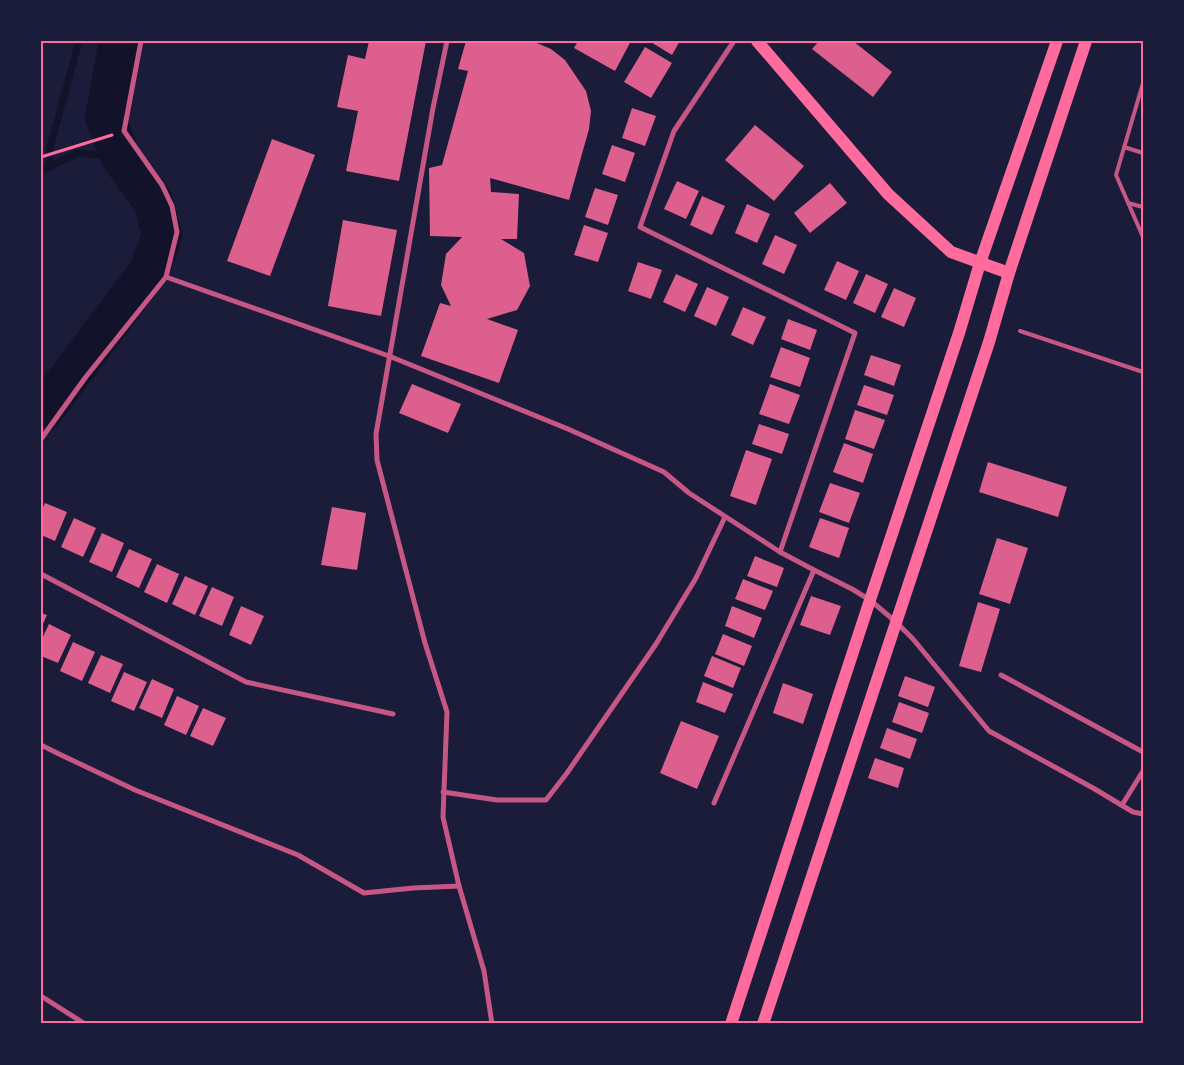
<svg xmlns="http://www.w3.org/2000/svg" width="1184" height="1065" viewBox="0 0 1184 1065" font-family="Jost,sans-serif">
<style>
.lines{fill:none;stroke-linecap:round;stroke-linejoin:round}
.stream{stroke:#12122b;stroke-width:7}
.river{stroke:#12122b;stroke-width:40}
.building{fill:#dd5f8e}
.path{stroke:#ff6b9d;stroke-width:3}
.service{stroke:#c65784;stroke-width:4}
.minor{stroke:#c65784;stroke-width:5}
.primary{stroke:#ff6b9d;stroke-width:12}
.neatline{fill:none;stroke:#ff6b9d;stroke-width:2}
</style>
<rect width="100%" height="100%" fill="#1b1b3a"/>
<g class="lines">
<g class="stream">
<polyline points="50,167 50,148 79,41"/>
<polyline points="41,171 77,153 121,157"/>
</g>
<polyline class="river" points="41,414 150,269 162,235 153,201 121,157 105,118 119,41"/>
</g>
<g class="building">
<polygon points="369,41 426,41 399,181 346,171 358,111 337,107 348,55 365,59"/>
<polygon points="466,41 532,41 551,49 565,60 586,91 591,111 589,129 569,200 490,178 491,192 519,194 517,239 501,239 524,253 530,286 517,310 487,319 518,330 499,383 421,356 440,303 451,306 441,285 446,254 462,237 430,236 429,168 442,165 468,71 458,69"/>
<polygon points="578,41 631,41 615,71 574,48"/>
<polygon points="649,41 680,41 672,55"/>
<polygon points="819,41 853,41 892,72 873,97 812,49"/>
<polygon points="645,47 672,63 651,98 624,82"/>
<polygon points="632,108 656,116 645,146 622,138"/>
<polygon points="755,125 804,166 774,201 725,160"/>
<polygon points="272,139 315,155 270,276 227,261"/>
<polygon points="612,145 635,153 625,182 602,174"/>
<polygon points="677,181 699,191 686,219 664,209"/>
<polygon points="830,183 847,203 810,233 794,213"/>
<polygon points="595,188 618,195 608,225 585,217"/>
<polygon points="702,196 725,206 712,235 690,225"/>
<polygon points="747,204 770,214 757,243 735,233"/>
<polygon points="343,220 397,230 381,316 328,306"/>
<polygon points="584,225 608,233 598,262 574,255"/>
<polygon points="775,235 797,245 784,274 762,264"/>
<polygon points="837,261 859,271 846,300 824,290"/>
<polygon points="638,262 662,270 651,299 628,291"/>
<polygon points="676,274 698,284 685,312 663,302"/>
<polygon points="866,274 888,284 875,313 853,303"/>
<polygon points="707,287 729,297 716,326 694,316"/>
<polygon points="894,288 916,298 904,327 881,317"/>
<polygon points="743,307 766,317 753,345 731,335"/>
<polygon points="788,319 817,330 810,350 781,339"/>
<polygon points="781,347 810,358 800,387 770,377"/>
<polygon points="871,355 901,365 894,386 864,375"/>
<polygon points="412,384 461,404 448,433 399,413"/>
<polygon points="770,384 800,395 789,424 759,414"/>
<polygon points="864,385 894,395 887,415 857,405"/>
<polygon points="855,410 885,420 874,449 845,439"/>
<polygon points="759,424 789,434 782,454 752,444"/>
<polygon points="844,443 873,454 863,483 833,472"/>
<polygon points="746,450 772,459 756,505 730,496"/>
<polygon points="988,462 1067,487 1058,517 979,492"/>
<polygon points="830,483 860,493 849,523 819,512"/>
<polygon points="45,503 67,512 55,541 41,535 41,511"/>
<polygon points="332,507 366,513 357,570 321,565"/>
<polygon points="74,518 96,528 83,557 61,547"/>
<polygon points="820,518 849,528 839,558 809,547"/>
<polygon points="102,533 124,543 112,572 89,562"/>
<polygon points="997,538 1028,548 1010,604 979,594"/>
<polygon points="129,549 152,559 139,588 116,577"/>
<polygon points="755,556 784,568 777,587 747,576"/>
<polygon points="157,564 179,574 167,603 144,592"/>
<polygon points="185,576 208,586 195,615 172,604"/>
<polygon points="743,579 773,591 765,610 735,599"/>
<polygon points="212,587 234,597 222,626 199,616"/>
<polygon points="811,596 841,606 830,635 800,625"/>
<polygon points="978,602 1000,609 981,672 959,666"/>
<polygon points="241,606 264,616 251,645 229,635"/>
<polygon points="732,606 762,618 754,638 725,626"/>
<polygon points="41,613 47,615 41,628"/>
<polygon points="49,624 71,635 58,663 41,656 41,641"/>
<polygon points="723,634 752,646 744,666 715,654"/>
<polygon points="73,642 95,652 82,681 60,671"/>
<polygon points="101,655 123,664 110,693 88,683"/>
<polygon points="712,656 741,668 733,688 704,676"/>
<polygon points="124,672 147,682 134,711 111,701"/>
<polygon points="905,676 935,687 928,707 898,696"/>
<polygon points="152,679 174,689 162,718 139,708"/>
<polygon points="703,682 733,694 725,713 696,702"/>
<polygon points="783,683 813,694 803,724 773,713"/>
<polygon points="177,696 199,706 186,735 164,725"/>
<polygon points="899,702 929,713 922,733 892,722"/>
<polygon points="203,708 226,718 213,746 190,736"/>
<polygon points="681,721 719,736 697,789 660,773"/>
<polygon points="887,728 917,739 910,759 880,748"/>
<polygon points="875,758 904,768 898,788 868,778"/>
</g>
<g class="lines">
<polyline class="path" points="41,157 112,135"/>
<g class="service">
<polyline points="1143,83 1116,175 1143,237"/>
<polyline points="1124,147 1143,153"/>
<polyline points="1128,203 1143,207"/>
<polyline points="1020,331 1143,372"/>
</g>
<g class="minor">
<polyline points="447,41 433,108 376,434 377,460 425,643 447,712 443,817 459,886 484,971 492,1024"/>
<polyline points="734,41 674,131 640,227 855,333 780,552"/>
<polyline points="166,277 389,356 568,429 664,472 689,493 780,552 814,570 852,589 870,600 896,622 913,639 989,731 1093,788 1133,812 1143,814"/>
<polyline points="41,439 85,378 166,277 177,232 172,206 162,185 124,131 141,41"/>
<polyline points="41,574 246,682 393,714"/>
<polyline points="1001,675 1143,752"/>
<polyline points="41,745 59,754 135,790 298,855 364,893 413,888 459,886"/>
<polyline points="443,792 497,800 546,800 567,773 656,644 696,578 725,517"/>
<polyline points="714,803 814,570"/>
<polyline points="1122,805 1143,771"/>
<polyline points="41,996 85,1024"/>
</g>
<g class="primary">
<polyline points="757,41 888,194 951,252 1009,273"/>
<polyline points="731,1024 870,600 959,333 980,263 1057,41"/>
<polyline points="763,1024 989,342 1009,273 1086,41"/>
</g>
</g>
<rect width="1184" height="1065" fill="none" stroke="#1b1b3a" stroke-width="85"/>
<rect x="42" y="42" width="1100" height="980" class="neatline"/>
</svg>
